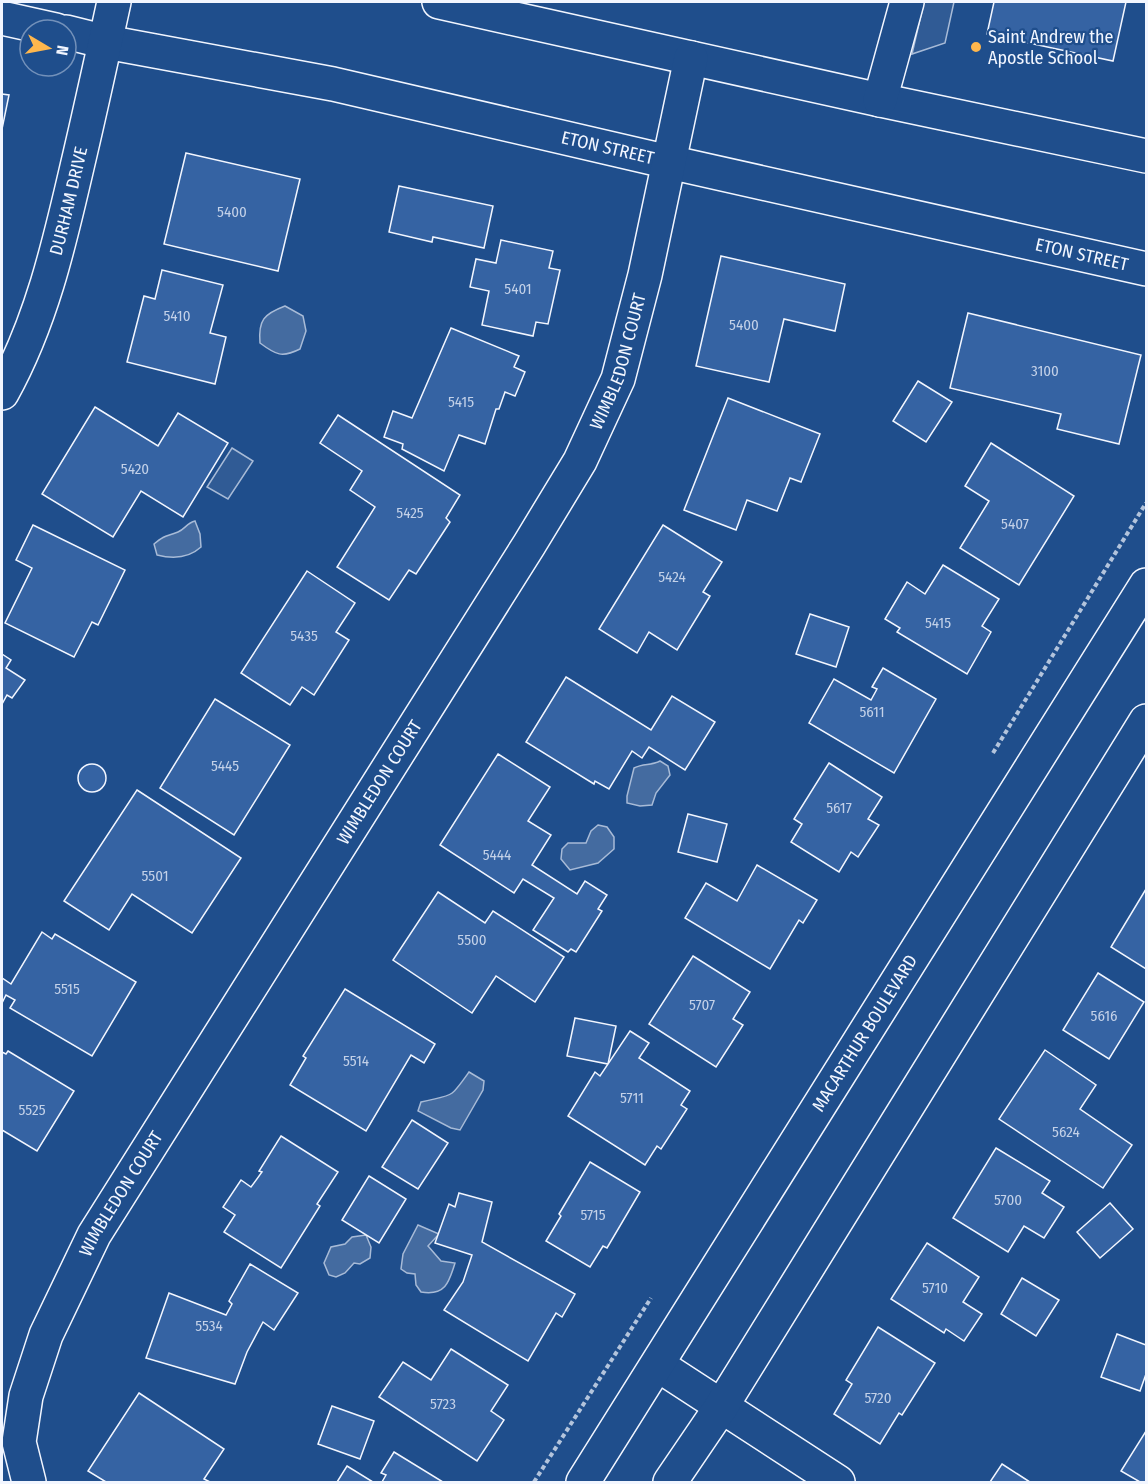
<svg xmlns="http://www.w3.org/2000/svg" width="1148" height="1484" viewBox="0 0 1148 1484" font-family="'Fira Sans Condensed',sans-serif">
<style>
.built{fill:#305b95;stroke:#a8bbd7;stroke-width:1.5}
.water{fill:#446ba0;stroke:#a8bbd7;stroke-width:1.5}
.building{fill:#3563a3;stroke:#f2f6ff;stroke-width:1.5}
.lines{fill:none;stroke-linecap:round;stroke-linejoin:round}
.minor-casing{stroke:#f2f6ff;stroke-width:36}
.path{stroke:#b3c4dc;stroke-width:4;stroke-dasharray:4.5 3;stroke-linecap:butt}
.minor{stroke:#1f4e8c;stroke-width:33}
.poi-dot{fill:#ffb74d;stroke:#1f4e8c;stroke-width:2}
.labels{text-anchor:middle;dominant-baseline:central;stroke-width:4.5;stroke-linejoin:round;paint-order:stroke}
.number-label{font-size:15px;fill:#c3d1e8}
.poi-label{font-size:18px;fill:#f2f6ff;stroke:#1f4e8c;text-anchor:start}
.street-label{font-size:18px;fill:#f2f6ff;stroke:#1f4e8c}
</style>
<rect width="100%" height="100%" fill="#1f4e8c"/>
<g class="built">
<polygon points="924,2 954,2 945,43 912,54"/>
<polygon points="232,448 253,461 228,499 207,487"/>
</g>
<g class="water">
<path d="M285 306 303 316 306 331 300 349C282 358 276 355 260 343 258 320 264 314 285 306Z"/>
<path d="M195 521 200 534 201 547C189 558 173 559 157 555L154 544C166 534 166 537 178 532 185 529 187 523 195 521Z"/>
<path d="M660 761 668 766 670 775 656 793 652 805 640 806 627 803V796L634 768C644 763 651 766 660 761Z"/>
<polygon points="598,825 607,827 614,837 614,849 598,863 570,870 561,859 562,849 568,843 586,843 591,831"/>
<path d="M469 1072 484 1081 483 1090 460 1130 451 1128 418 1111 421 1102C454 1094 449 1100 469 1072Z"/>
<path d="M418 1225 439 1234 428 1246 441 1261 455 1263C449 1283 445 1296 421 1292L416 1285 415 1274 407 1273 401 1269 403 1254Z"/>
<polygon points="366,1235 371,1247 370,1258 360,1264 354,1263 345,1273 336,1277 329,1275 324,1263 331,1247 345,1244 352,1237"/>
</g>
<g class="building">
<polygon points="994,2 1126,2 1113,61 987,34"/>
<polygon points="2,94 9,95 2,129"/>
<polygon points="186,153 300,179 278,271 164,244"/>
<polygon points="399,186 493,206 484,248 433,237 432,242 389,232"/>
<polygon points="501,240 553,251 549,268 560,270 548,324 536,322 533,336 482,325 489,291 470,287 476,259 496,263"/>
<polygon points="721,256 845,284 835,331 784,319 769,382 696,366"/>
<polygon points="162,270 223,285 210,333 226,337 215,384 127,362 144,296 155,299"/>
<polygon points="968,313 1141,355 1119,444 1057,429 1061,414 950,388"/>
<polygon points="451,328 519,356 514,367 525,372 515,396 505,392 499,409 496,409 485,444 459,435 444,471 402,449 403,444 384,437 393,411 412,418"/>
<polygon points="918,381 952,402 926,442 893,421"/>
<polygon points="728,398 820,434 801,482 790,478 777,511 747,500 736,530 684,510"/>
<polygon points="95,407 158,446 178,413 228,443 183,517 141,491 113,537 42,494"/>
<polygon points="338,415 460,495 446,518 450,522 416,574 409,570 389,600 337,567 375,507 350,490 362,471 320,443"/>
<polygon points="991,443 1074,496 1019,585 960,548 989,501 965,486"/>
<polygon points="33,525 125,570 98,625 92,622 74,657 5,623 32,568 16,560"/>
<polygon points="663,525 722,562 703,592 710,596 677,650 649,632 637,653 599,629"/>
<polygon points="943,565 999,599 982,626 991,632 967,674 897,632 900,628 885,619 907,582 925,594"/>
<polygon points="307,571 355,603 336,632 349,640 314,695 302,687 290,705 241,673"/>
<polygon points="810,614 849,627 836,667 796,654"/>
<polygon points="2,654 11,660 6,668 25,680 12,698 7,695 2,704"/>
<polygon points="883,668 936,699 894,773 809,723 834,679 871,700 877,689 872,687"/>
<polygon points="566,677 651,730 672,696 715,722 685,770 649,747 642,758 632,751 609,789 595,781 594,784 526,742"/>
<polygon points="215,699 290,745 234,835 160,788"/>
<polygon points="498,754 550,787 528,821 551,835 532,865 577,894 585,881 607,895 598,909 602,911 576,952 571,949 568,952 533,930 554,898 523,879 514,893 440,845"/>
<polygon points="829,763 882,797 868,819 879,825 858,857 851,852 839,872 791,842 802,824 794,819"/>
<circle cx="92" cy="778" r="14"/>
<polygon points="137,790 241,858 192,933 132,894 109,930 64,901"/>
<polygon points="688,814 727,824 717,862 678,852"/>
<polygon points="757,865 817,900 803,923 799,920 770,969 685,918 706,883 737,901"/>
<polygon points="1146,889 1146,969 1111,947"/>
<polygon points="438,892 485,923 493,911 564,957 535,1002 496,976 472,1013 393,960"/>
<polygon points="42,932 52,939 55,934 136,982 92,1056 10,1008 15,1000 6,995 2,1003 2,978 11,984"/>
<polygon points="693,956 750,992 733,1019 743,1025 716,1067 649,1024"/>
<polygon points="1098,973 1144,1002 1109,1059 1063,1030"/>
<polygon points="345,989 435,1044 424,1063 411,1055 366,1131 290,1085 306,1058 303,1056"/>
<polygon points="575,1018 616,1026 608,1064 567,1056"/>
<polygon points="630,1031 649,1043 639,1058 690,1091 681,1105 687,1109 661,1149 657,1146 645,1165 568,1116 595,1072 600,1076"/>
<polygon points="1045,1050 1096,1085 1080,1109 1132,1145 1103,1188 999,1119"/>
<polygon points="8,1051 74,1091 37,1151 2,1130 2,1052 6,1054"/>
<polygon points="412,1120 448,1143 418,1189 382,1167"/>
<polygon points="281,1136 338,1172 317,1204 320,1206 281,1268 224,1232 235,1215 223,1207 241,1180 251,1187 262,1172 259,1171"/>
<polygon points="996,1148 1050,1181 1042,1193 1064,1207 1044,1238 1024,1226 1008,1252 953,1218"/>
<polygon points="590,1162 640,1192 607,1248 603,1246 590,1267 546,1241 561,1216 559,1214"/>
<polygon points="369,1176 406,1199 379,1243 342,1220"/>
<polygon points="459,1193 492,1202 482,1242 575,1294 562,1317 556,1313 528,1361 444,1310 463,1282 472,1255 435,1243 449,1204 455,1207"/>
<polygon points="1110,1203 1133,1229 1100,1258 1077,1232"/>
<polygon points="927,1243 979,1277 963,1302 982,1314 964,1341 946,1329 944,1333 891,1299"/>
<polygon points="250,1264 298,1293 274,1330 263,1322 247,1352 235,1384 146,1358 169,1293 226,1315 232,1304 229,1301"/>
<polygon points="1022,1278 1059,1300 1036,1336 1001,1314"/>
<polygon points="878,1327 935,1363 902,1415 899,1413 880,1444 834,1414 852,1384 846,1380"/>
<polygon points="1117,1334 1146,1345 1146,1374 1140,1391 1101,1377"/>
<polygon points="451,1349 508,1385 491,1411 504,1420 477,1461 379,1397 403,1362 431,1380"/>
<polygon points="139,1393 224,1449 204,1479 210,1482 106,1482 88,1471"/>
<polygon points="332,1406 374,1421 360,1459 318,1444"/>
<polygon points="1146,1431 1146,1482 1140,1482 1121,1471"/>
<polygon points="394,1452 443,1482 382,1482 386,1475 381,1473"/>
<polygon points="1002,1464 1030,1482 990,1482"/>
<polygon points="347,1466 373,1482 337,1482"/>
</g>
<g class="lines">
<defs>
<g id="minor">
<polyline points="439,2 880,100 1146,156"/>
<polyline points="2,18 56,30"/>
<path id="s1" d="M66 32 106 42 333 84 669 162 1146 269"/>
<polyline points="880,100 907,2"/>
<path id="s2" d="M2 393C41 323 59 245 77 167 90 112 102 57 114 2"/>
<polyline points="658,1365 838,1482"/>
<path id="s3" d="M29 1482 19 1442 26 1396 46 1335 94 1235 529 545 580 461 618 379 645 275 691 58"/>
<path id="s4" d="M583 1482 1146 585"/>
<polyline points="670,1482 721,1407 1146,721"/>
</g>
</defs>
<use href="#minor" class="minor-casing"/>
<g class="path">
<polyline points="993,753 1146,503"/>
<polyline points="534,1482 651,1298"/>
</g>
<use href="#minor" class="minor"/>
</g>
<circle class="poi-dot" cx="976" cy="47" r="6"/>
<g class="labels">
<g class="number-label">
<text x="232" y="212">5400</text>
<text x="518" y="289">5401</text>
<text x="177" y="316">5410</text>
<text x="744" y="325">5400</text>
<text x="1045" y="371">3100</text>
<text x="461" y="402">5415</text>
<text x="135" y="469">5420</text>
<text x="410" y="513">5425</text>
<text x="1015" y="524">5407</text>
<text x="672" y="577">5424</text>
<text x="938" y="623">5415</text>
<text x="304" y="636">5435</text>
<text x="872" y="712">5611</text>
<text x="225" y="766">5445</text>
<text x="839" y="808">5617</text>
<text x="497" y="855">5444</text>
<text x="155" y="876">5501</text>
<text x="472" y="940">5500</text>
<text x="67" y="989">5515</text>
<text x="702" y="1005">5707</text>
<text x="1104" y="1016">5616</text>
<text x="356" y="1061">5514</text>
<text x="632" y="1098">5711</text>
<text x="32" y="1110">5525</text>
<text x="1066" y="1132">5624</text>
<text x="1008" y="1200">5700</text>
<text x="593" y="1215">5715</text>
<text x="935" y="1288">5710</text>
<text x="209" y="1326">5534</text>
<text x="878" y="1398">5720</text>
<text x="443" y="1404">5723</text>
</g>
<g class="poi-label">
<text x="988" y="37">Saint Andrew the<tspan x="988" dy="21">Apostle School</tspan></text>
</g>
<g class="street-label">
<text stroke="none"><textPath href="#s1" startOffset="554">ETON STREET</textPath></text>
<text stroke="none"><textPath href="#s2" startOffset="204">DURHAM DRIVE</textPath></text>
<text stroke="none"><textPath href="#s1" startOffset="1040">ETON STREET</textPath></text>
<text stroke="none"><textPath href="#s3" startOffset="1284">WIMBLEDON COURT</textPath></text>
<text stroke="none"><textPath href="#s3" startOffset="798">WIMBLEDON COURT</textPath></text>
<text stroke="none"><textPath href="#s4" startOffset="530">MACARTHUR BOULEVARD</textPath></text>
<text stroke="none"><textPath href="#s3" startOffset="312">WIMBLEDON COURT</textPath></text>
</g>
</g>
<rect width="1148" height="1484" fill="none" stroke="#f2f6ff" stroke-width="6"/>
<g transform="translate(48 48) rotate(100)"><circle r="28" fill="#1f4e8c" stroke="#7391ba" stroke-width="1.5"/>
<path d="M0-4.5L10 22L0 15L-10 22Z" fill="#ffb74d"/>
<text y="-9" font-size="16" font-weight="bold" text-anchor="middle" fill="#f2f6ff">N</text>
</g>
</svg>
